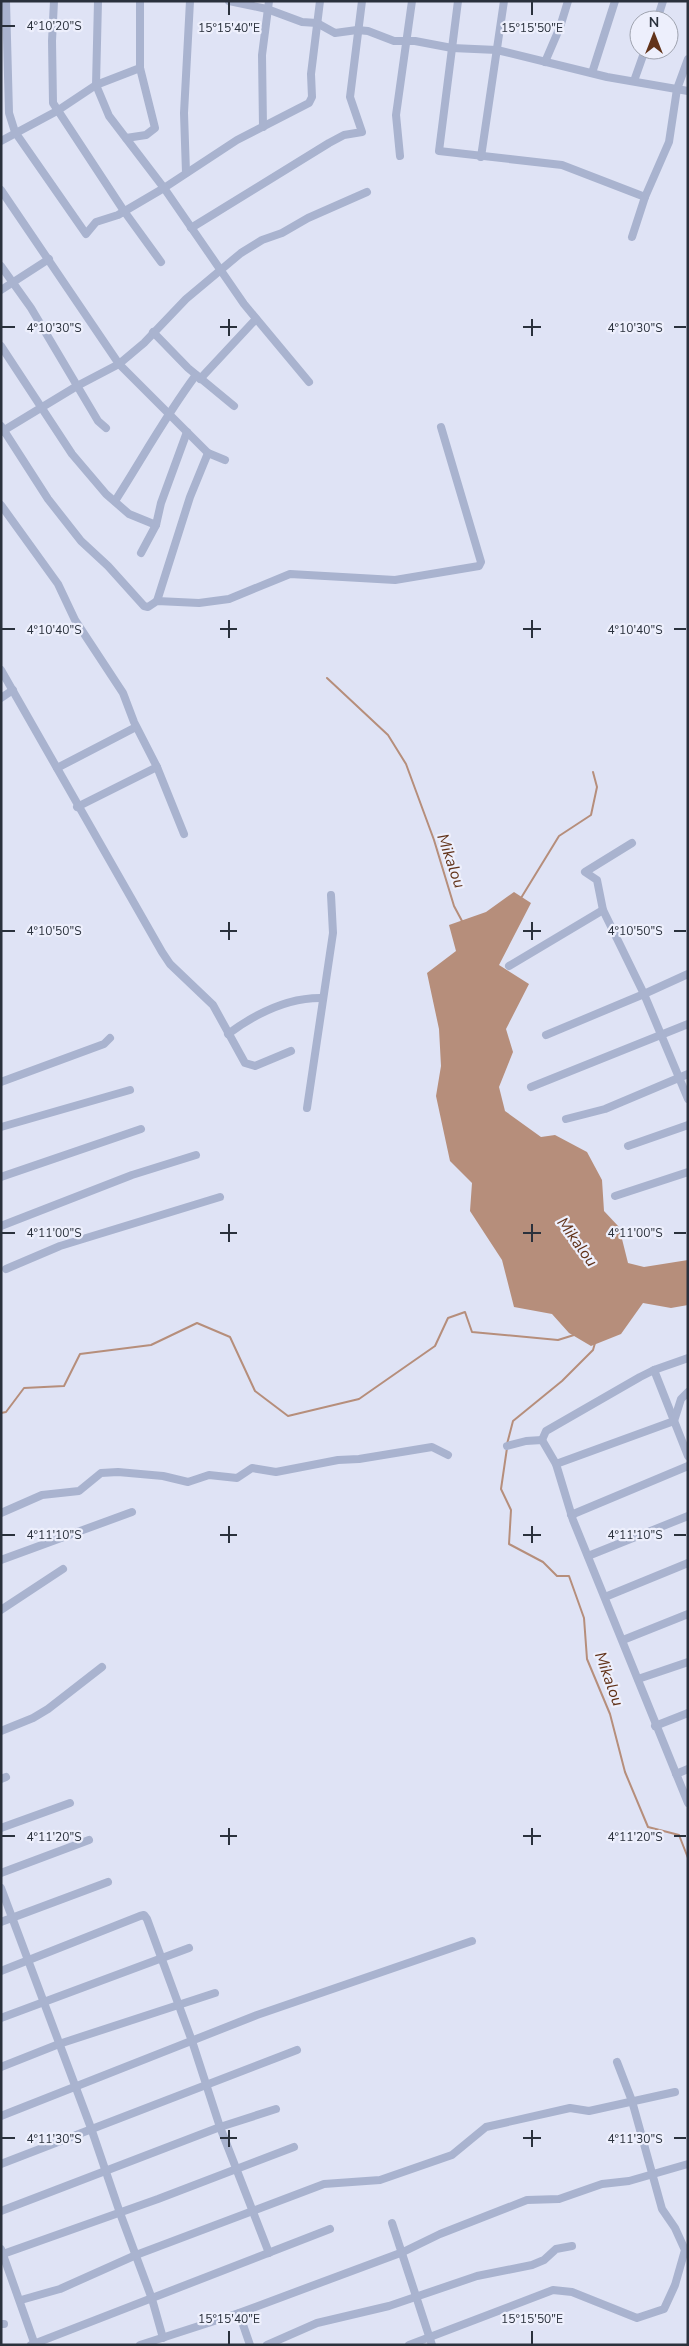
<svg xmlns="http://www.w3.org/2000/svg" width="689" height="2346" viewBox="0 0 689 2346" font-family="'Nunito Sans',sans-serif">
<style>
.water{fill:#b68e7b}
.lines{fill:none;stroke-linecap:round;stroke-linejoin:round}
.stream{stroke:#b68e7b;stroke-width:2}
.street{stroke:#a9b3cf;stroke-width:8}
.ticks{fill:none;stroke:#2a313c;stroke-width:2}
.labels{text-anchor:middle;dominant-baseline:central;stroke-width:4.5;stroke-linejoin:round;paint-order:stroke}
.water-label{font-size:16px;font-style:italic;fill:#62331a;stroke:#edeffc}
.ticks-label{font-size:12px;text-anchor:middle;fill:#2a313c;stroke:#edeffc;stroke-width:4.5;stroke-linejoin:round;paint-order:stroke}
</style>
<rect width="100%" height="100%" fill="#dfe3f5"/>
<polygon class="water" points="514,892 531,903 499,965 529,984 506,1029 513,1052 499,1087 505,1111 541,1137 555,1135 587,1152 602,1180 604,1211 619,1227 628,1263 644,1267 688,1260 688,1305 671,1308 643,1303 621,1334 591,1346 569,1333 552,1314 514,1307 502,1260 470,1211 472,1183 450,1161 436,1096 441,1066 439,1029 427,973 456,951 449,925 486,912"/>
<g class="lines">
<g class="stream">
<polyline points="327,678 388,735 406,764 434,840 454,906 462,921"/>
<polyline points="521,898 559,836 591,815 597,787 593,772"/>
<polyline points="1,1413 6,1412 24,1388 64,1386 80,1354 151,1345 197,1323 230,1337 255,1391 288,1416 359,1399 435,1346 448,1318 465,1312 472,1332 558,1340 574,1335"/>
<polyline points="507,1444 513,1421 562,1381 593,1350 595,1343"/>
<polyline points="507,1448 501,1489 511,1510 509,1544 543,1562 557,1576 569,1576 584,1618 587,1659 610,1714 625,1772 648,1827 679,1835 688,1858"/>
</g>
<g class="street">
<polyline points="6,1 9,113 15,132 86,234 96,222 118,215 164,188 237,140 309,103 312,97 311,74 320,1"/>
<polyline points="54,1 52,41 53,103 124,211 161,262"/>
<polyline points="98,1 96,85 109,116 164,188 244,304 309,382"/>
<polyline points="229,1 267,9 302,22 317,23 335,33 357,30 368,31 394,41 415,41 452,48 497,50 607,77 688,91"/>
<polyline points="458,1 439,151 562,165 645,197"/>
<polyline points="657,20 663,1"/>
<polyline points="545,62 560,27 568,1"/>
<polyline points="592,73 615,1"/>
<polyline points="634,81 645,50"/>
<polyline points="263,127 262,55 269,1"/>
<polyline points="126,138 146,135 155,128 140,68 140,1"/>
<polyline points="1,141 57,111 96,85 140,68"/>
<polyline points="400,156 396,115 412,1"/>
<polyline points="481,157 504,1"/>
<polyline points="186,173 184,113 190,1"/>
<polyline points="1,190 119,364 208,453 225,460"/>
<polyline points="191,228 329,143 344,135 362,132 350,97 362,1"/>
<polyline points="632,237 645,197 669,142 677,89 688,59"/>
<polyline points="1,266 31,308 98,421 106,428"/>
<polyline points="1,290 49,259"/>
<polyline points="153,332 188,368 234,406"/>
<polyline points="1,346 72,454 106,494 129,514 156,525"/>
<polyline points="200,379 256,319"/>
<polyline points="1,426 48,499 81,541 108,566 144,606 148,607 157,601 199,603 229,599 290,574 395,580 479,566 481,562 441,427"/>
<polyline points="1,432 77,386 119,364 144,343 186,299 241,253 262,240 282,233 308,218 367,192"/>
<path d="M115 501C142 459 166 415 196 375"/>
<polyline points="1,505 58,584 75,620 123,693 134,722 157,767 184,834"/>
<polyline points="141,553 156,525 161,503 187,432"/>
<polyline points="157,601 190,497 208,453"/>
<polyline points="1,670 162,952 170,964 213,1005 245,1063 255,1066 291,1051"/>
<polyline points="1,698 13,690"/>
<polyline points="57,768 136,727"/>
<polyline points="77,807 157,767"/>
<polyline points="632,843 585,872 597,880 603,910 644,994 688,1099"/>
<polyline points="509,966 603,910"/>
<path d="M228 1034C255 1014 289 997 323 998"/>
<polyline points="546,1035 644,994 688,974"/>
<polyline points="1,1082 104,1044 110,1038"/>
<polyline points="531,1087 688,1024"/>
<polyline points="307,1108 333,933 331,895"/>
<polyline points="566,1119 605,1109 688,1074"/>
<polyline points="1,1127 130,1090"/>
<polyline points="628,1146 688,1125"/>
<polyline points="1,1177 141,1129"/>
<polyline points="615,1196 688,1172"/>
<polyline points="1,1226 132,1175 196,1155"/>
<polyline points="6,1269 60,1246 220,1197"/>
<polyline points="654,1370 688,1456"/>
<polyline points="542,1440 546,1431 640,1377 654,1370 688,1358"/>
<polyline points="507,1446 526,1441 542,1440 556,1464 573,1520 688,1803"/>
<polyline points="556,1464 674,1421 681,1399 688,1392"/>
<polyline points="1,1513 42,1495 79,1491 101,1473 118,1472 163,1476 188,1482 209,1475 237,1478 252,1468 276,1472 338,1460 359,1459 432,1447 448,1455"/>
<polyline points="571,1515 688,1466"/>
<polyline points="588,1556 688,1516"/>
<polyline points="1,1560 132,1512"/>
<polyline points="605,1597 688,1563"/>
<polyline points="1,1610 63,1569"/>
<polyline points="623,1640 688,1614"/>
<polyline points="638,1679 688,1662"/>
<polyline points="655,1726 688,1713"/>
<polyline points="1,1731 33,1718 48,1709 102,1667"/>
<polyline points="676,1774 688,1769"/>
<polyline points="1,1779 6,1777"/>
<polyline points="1,1828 70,1803"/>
<polyline points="1,1873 89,1840"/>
<polyline points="1,1888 91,2128 120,2213 152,2299 163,2338"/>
<polyline points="1,1922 108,1882"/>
<polyline points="1,1971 140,1916 144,1915 147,1919 192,2041 220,2127 269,2253"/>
<polyline points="1,2018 189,1948"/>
<polyline points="1,2067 59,2044 215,1993"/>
<polyline points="1,2116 257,2015 472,1941"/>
<polyline points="1,2164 297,2050"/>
<polyline points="1,2211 220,2127 276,2109"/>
<polyline points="392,2223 432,2345"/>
<polyline points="1,2249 35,2345"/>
<polyline points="3,2254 158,2199 294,2147"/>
<polyline points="21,2300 60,2289 136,2255 324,2184 380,2180 452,2155 486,2127 570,2108 589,2111 675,2092"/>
<polyline points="239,2313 250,2345"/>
<polyline points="1,2324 4,2324"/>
<polyline points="31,2345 330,2229"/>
<polyline points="140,2345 239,2313 403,2252 440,2234 527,2200 559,2199 602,2184 629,2181 688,2164"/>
<polyline points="267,2345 317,2323 389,2306 477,2276 532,2265 544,2260 556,2249 572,2246"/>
<polyline points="409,2345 553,2290 572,2292 637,2318 664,2309 675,2285 685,2250 675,2228 662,2209 632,2101 617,2062"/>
</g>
</g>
<path class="ticks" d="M229 2V15M532 2V15M2 26H15M229 319V336M532 319V336M2 327H15M220 327H237M523 327H541M674 327H686M229 620V638M532 620V638M2 629H15M220 629H237M523 629H541M674 629H686M229 922V940M532 922V940M2 931H15M220 931H237M523 931H541M674 931H686M229 1224V1242M532 1224V1242M2 1233H15M220 1233H237M523 1233H541M674 1233H686M229 1526V1543M532 1526V1543M2 1535H15M220 1535H237M523 1535H541M674 1535H686M229 1828V1845M532 1828V1845M2 1836H15M220 1836H237M523 1836H541M674 1836H686M229 2130V2147M532 2130V2147M2 2138H15M220 2138H237M523 2138H541M674 2138H686M229 2331V2344M532 2331V2344"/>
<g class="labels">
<g class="water-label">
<text transform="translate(451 861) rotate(71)">Mikalou</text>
<text transform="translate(577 1242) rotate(54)">Mikalou</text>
<text transform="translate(609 1679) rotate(70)">Mikalou</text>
</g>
</g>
<g class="ticks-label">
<text x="54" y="30">4°10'20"S</text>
<text x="229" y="32">15°15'40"E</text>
<text x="532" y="32">15°15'50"E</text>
<text x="54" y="332">4°10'30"S</text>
<text x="635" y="332">4°10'30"S</text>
<text x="54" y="634">4°10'40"S</text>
<text x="635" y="634">4°10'40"S</text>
<text x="54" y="935">4°10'50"S</text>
<text x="635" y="935">4°10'50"S</text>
<text x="54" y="1237">4°11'00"S</text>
<text x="635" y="1237">4°11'00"S</text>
<text x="54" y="1539">4°11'10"S</text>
<text x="635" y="1539">4°11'10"S</text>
<text x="54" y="1841">4°11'20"S</text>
<text x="635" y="1841">4°11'20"S</text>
<text x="54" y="2143">4°11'30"S</text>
<text x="635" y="2143">4°11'30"S</text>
<text x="229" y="2323">15°15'40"E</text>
<text x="532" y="2323">15°15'50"E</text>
</g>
<rect width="689" height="2346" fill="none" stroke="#2a313c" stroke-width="5"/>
<g transform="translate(654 35)"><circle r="24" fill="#edeffc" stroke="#9fa3af"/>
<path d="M0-4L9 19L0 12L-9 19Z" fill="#62331a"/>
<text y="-8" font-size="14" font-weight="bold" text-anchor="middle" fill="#2a313c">N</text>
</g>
</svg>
